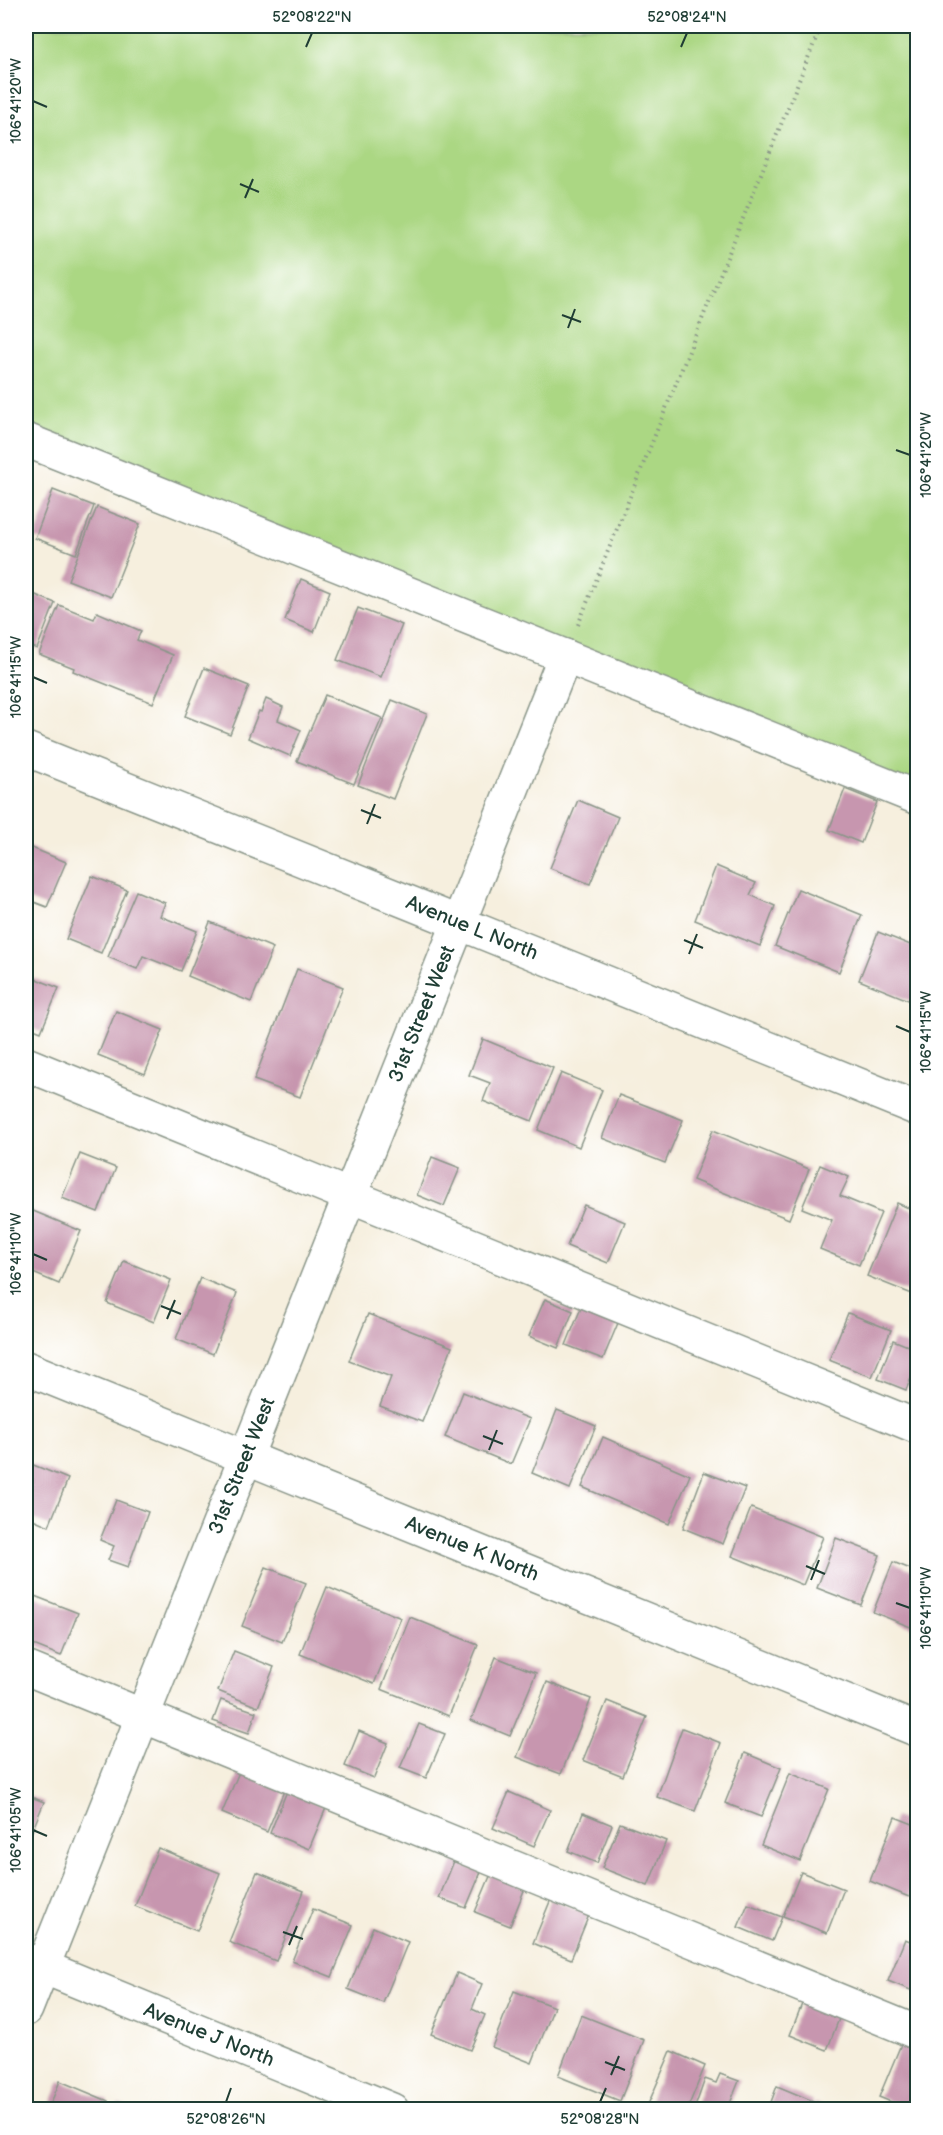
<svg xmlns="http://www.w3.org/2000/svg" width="943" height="2135" viewBox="0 0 943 2135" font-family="'Balsamiq Sans',sans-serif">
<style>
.green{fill:#abd783;stroke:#658a5c;stroke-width:1.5}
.building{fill:#c796af}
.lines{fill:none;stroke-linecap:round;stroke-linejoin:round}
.minor-casing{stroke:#8a9689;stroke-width:36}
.path{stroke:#8a9689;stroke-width:4;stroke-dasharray:1.5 4.5;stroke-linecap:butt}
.minor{stroke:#fff;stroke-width:33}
.ticks{fill:none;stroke:#1f3d34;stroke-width:2}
.labels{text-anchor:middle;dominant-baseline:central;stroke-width:6;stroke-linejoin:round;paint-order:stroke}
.street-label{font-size:20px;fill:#1f3d34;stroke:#fff}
.neatline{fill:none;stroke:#1f3d34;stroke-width:2}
.ticks-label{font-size:15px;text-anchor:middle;fill:#1f3d34}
</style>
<rect width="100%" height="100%" fill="#fff"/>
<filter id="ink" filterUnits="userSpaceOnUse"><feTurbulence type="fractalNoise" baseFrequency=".0167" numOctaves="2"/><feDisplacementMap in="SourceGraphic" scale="12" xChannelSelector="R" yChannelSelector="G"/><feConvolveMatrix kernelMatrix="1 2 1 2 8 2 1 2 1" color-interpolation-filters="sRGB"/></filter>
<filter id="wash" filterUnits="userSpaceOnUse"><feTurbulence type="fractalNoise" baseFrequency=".008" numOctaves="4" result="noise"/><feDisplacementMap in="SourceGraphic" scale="24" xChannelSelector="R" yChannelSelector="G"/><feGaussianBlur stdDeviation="1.35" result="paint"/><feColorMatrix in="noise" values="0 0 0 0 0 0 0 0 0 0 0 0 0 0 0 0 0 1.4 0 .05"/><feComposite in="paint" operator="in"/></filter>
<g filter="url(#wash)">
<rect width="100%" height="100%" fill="#f6efde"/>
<polygon class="green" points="26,26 917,26 917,809 26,432"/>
<g id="blocks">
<g class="building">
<polygon points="53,490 94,506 76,554 35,538"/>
<polygon points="97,507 140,524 111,597 68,580"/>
<polygon points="301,579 330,591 314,632 285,620"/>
<polygon points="26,591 55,603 37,649 26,644"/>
<polygon points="59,605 94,619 97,612 141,631 137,640 173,655 153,703 73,671 74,668 39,654"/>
<polygon points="358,608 402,625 381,677 337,660"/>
<polygon points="204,668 249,686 230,734 185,716"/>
<polygon points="325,695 382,718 354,784 297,761"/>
<polygon points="266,699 283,707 278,720 301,730 290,756 248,738 259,711 261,712"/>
<polygon points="392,700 427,714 393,799 358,785"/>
<polygon points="845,789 877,802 861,843 829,830"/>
<polygon points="578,800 618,817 590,884 550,868"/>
<polygon points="27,846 66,862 47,907 26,899"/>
<polygon points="716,866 756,883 750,895 775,906 760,946 695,920"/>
<polygon points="92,876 127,890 101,953 66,939"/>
<polygon points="798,889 862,915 839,972 775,946"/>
<polygon points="136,891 165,903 160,916 197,931 181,971 143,956 137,969 108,957"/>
<polygon points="210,922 273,948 251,1002 188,976"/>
<polygon points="878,932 918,948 918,1004 859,980"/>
<polygon points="297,969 343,987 300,1097 254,1080"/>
<polygon points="31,977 59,988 41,1032 26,1026 26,992"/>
<polygon points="116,1011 163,1030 145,1074 98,1055"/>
<polygon points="483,1039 553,1068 532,1121 483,1101 490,1083 469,1075"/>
<polygon points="561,1073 602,1090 579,1147 538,1130"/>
<polygon points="619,1095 683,1120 665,1163 602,1138"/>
<polygon points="713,1130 809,1169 789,1219 693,1180"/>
<polygon points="80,1154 116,1168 98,1212 62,1198"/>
<polygon points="432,1157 460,1168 444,1206 417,1195"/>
<polygon points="820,1165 849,1177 840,1196 881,1213 859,1265 820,1249 832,1220 802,1208"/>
<polygon points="897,1203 918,1212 918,1280 912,1294 867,1276"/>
<polygon points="584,1205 625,1222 608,1263 567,1246"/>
<polygon points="26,1208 81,1231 59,1284 26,1270"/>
<polygon points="124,1261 171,1280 154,1322 107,1303"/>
<polygon points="200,1278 237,1293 213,1354 176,1339"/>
<polygon points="545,1299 573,1311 558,1348 529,1336"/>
<polygon points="581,1308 618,1323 603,1359 566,1345"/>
<polygon points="848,1313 891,1330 872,1377 829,1360"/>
<polygon points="368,1314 452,1347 422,1422 380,1406 391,1377 349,1361"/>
<polygon points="893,1340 918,1350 918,1362 906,1390 878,1379"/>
<polygon points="463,1392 530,1419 511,1464 445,1437"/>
<polygon points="557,1410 596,1426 570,1489 532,1473"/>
<polygon points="603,1437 690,1475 669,1524 582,1487"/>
<polygon points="26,1462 68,1479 49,1526 26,1516"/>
<polygon points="704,1472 745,1488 723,1544 683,1528"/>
<polygon points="116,1500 148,1512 128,1567 108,1560 114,1546 100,1540"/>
<polygon points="751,1508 823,1537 803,1585 732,1556"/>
<polygon points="836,1538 880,1555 861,1605 817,1588"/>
<polygon points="893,1562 918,1572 918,1630 873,1612"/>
<polygon points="266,1567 306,1583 282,1642 242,1626"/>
<polygon points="327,1587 401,1618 374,1684 300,1654"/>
<polygon points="32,1595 78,1613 61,1656 26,1642 26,1610"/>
<polygon points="410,1617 478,1645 449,1716 381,1689"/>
<polygon points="234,1651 274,1667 258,1707 218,1691"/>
<polygon points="496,1657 536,1673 510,1736 471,1720"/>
<polygon points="547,1682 591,1699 561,1774 517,1757"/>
<polygon points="221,1700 256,1712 249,1733 213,1721"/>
<polygon points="607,1701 647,1717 623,1776 583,1760"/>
<polygon points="419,1724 445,1734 426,1778 400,1768"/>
<polygon points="682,1728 721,1743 695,1811 657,1797"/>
<polygon points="359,1731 388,1743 374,1778 345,1766"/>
<polygon points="745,1753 781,1768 761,1817 725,1803"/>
<polygon points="239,1772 284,1791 267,1832 222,1813"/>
<polygon points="790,1773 829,1789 800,1861 761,1845"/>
<polygon points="287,1791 326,1808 309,1849 270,1833"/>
<polygon points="509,1792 550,1810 534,1846 493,1828"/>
<polygon points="26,1795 44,1802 26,1846"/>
<polygon points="583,1813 612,1825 597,1863 568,1851"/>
<polygon points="895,1817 918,1826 918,1876 909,1897 870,1881"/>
<polygon points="620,1823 666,1841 648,1886 602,1868"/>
<polygon points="158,1848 220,1873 197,1931 135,1906"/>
<polygon points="454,1861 481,1872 466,1908 439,1898"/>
<polygon points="257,1872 304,1891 276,1961 229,1942"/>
<polygon points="801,1872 844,1889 827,1933 783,1916"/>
<polygon points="491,1874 525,1888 510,1926 475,1912"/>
<polygon points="551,1899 589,1915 571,1959 533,1943"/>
<polygon points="748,1904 782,1917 772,1941 738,1927"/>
<polygon points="313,1909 353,1925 332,1977 292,1961"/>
<polygon points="373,1927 408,1942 383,2003 348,1989"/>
<polygon points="905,1939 918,1944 918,1993 888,1981"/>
<polygon points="457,1973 482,1984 472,2009 485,2015 470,2050 431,2034"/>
<polygon points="514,1991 554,2007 532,2063 492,2047"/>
<polygon points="805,1996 842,2011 827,2050 790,2035"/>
<polygon points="581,2015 644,2040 620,2101 558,2076"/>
<polygon points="902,2042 918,2048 918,2110 911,2110 879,2097"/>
<polygon points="671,2051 705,2066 687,2110 653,2110 647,2107"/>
<polygon points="720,2074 739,2081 729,2106 738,2110 694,2110 705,2079 716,2083"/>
<polygon points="60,2081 108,2101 104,2110 48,2110"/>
<polygon points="777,2086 813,2101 810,2110 768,2110"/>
<polygon points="815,2103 832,2109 832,2110 812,2110"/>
<polygon points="118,2104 132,2109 131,2110 116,2110"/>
</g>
</g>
</g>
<g filter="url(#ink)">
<use href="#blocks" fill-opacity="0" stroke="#8a9689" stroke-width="1.5"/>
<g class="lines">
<defs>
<g id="minor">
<polyline points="26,440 918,798"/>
<polyline points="26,749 410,903 918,1109"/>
<polyline points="26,1064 918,1427"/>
<polyline points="26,1368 918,1730"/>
<polyline points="26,1668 918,2033"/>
<polyline points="26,1960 392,2110"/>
<polyline points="26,2009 565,656"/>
</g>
</defs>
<use href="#minor" class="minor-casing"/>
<polyline class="path" points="578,625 821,26"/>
<use href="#minor" class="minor"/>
</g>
</g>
<path class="ticks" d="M306 47 312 33M681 47 687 33M33 101 47 107M240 184 259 192M245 198 253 179M562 315 581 322M568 328 575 309M896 450 910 455M33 677 47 683M361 810 381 818M367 824 375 804M684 940 703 948M689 954 697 934M896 1026 910 1032M33 1254 47 1260M161 1306 181 1314M167 1319 175 1300M483 1436 503 1444M489 1450 497 1430M806 1566 825 1574M811 1580 819 1560M896 1603 910 1608M33 1830 47 1836M283 1932 303 1939M289 1945 297 1926M605 2062 625 2070M611 2075 619 2056M226 2102 231 2088M600 2102 606 2088"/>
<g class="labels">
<g class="street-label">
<text transform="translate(472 928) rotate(22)">Avenue L North</text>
<text transform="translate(422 1014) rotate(-68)">31st Street West</text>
<text transform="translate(242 1466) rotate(-68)">31st Street West</text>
<text transform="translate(472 1549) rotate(22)">Avenue K North</text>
<text transform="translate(209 2035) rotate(22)">Avenue J North</text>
</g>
</g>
<rect width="943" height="2135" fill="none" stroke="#fff" stroke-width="66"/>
<rect x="33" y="33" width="877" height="2069" class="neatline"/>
<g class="ticks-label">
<text x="312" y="22">52°08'22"N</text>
<text x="687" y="22">52°08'24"N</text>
<text transform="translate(16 101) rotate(-90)" y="5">106°41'20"W</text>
<text transform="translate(926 455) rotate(-90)" y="5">106°41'20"W</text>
<text transform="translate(16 677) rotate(-90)" y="5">106°41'15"W</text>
<text transform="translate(926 1032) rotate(-90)" y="5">106°41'15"W</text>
<text transform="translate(16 1254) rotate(-90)" y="5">106°41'10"W</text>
<text transform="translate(926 1608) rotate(-90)" y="5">106°41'10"W</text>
<text transform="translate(16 1830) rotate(-90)" y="5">106°41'05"W</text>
<text x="226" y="2124">52°08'26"N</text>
<text x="600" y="2124">52°08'28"N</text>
</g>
</svg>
